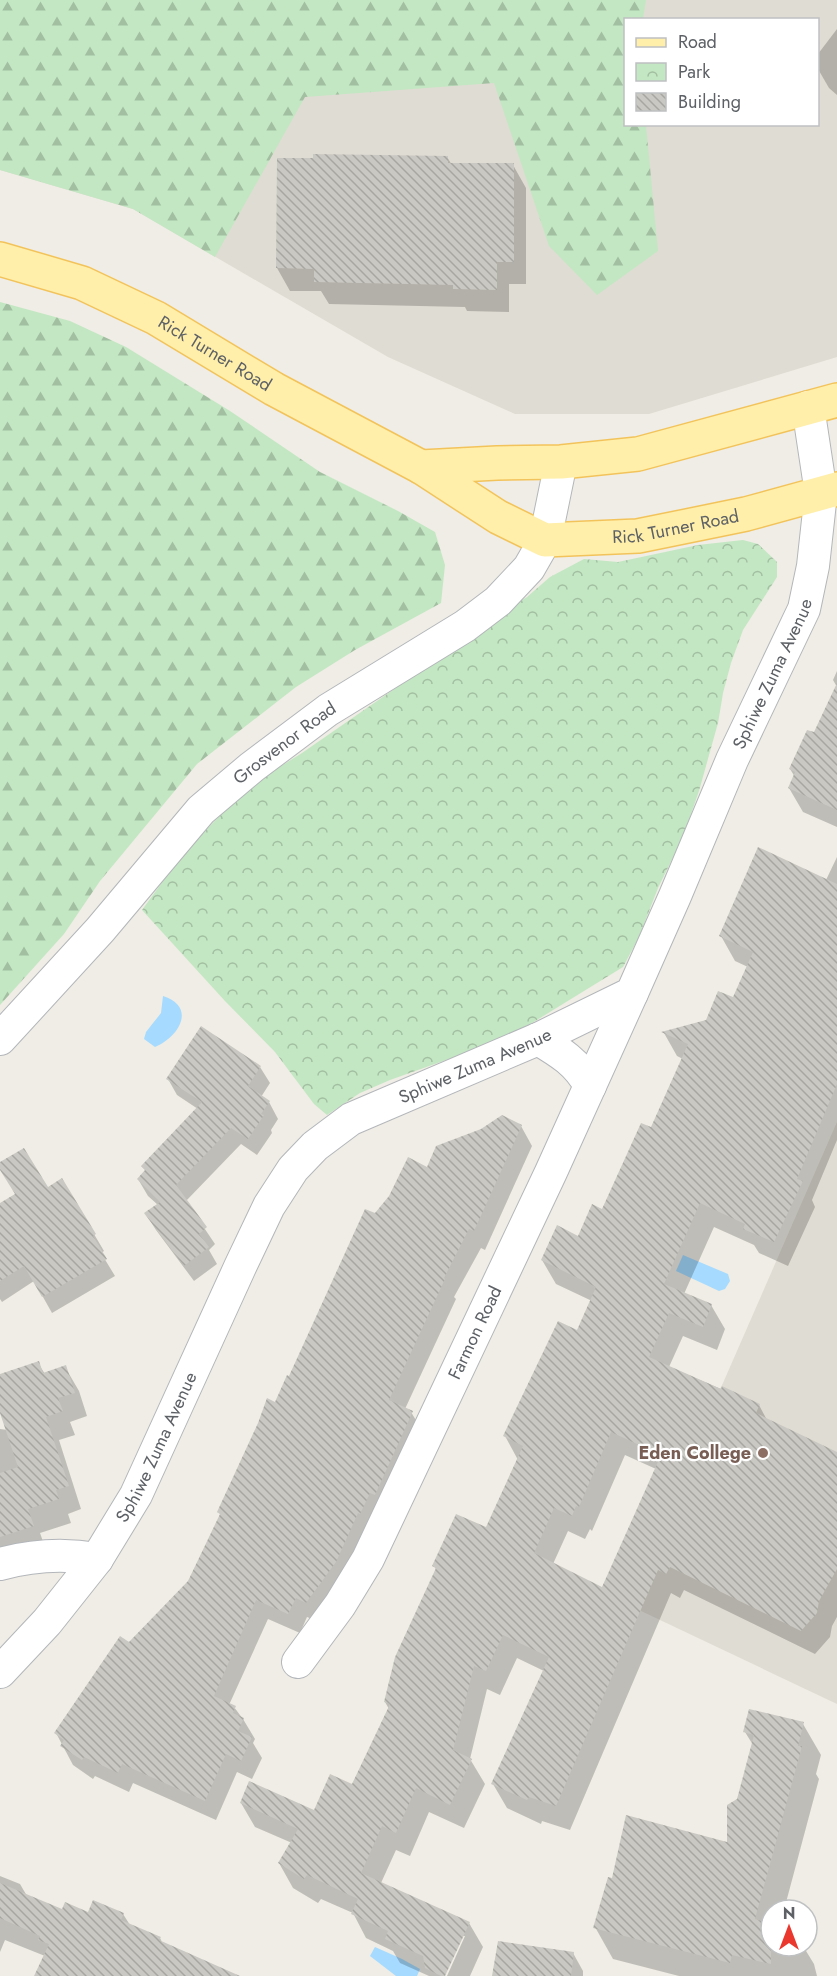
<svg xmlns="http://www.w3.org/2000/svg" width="837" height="1976" viewBox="0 0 837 1976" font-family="Jost,sans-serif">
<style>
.education{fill:#dfdcd3;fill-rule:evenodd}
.forest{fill:url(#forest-firs)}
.park{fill:url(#park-crowns)}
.water{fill:#a6dbff}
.shadow{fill:#0003;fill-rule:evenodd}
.building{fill:url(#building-back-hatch);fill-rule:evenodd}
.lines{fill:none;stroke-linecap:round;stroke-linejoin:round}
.minor-casing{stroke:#b3b6ba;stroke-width:34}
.major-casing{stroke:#f3c35b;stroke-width:36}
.minor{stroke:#fff;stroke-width:32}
.major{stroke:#ffefab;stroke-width:33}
.education-dot{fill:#8d6e63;stroke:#fff;stroke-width:2}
.labels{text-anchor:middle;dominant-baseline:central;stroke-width:4.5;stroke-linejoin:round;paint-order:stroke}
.street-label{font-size:18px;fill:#5d6166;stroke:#fff}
.education-label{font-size:18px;font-weight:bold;fill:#785e54;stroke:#fff;text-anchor:end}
</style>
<defs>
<pattern id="forest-firs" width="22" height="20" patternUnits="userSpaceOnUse" patternTransform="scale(1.5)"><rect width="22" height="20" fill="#c3e7c2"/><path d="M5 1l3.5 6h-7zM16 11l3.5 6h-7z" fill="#a2bfa1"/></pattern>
<pattern id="park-crowns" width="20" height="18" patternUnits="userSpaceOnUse" patternTransform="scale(1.5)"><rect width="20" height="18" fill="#c3e7c2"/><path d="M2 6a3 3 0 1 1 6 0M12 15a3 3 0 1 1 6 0" fill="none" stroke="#a2bfa1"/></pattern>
<pattern id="building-back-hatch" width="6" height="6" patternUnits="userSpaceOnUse" patternTransform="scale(1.5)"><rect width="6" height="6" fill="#cac8c2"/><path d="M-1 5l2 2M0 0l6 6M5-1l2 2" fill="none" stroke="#a7a6a1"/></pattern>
</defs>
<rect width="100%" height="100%" fill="#efede5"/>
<g class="education">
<path d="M0 0H837V357L649 414H515L388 357 133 209 0 170ZM626 20H818V124H626Z"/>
<polygon points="837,1122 837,1704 620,1601 654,1524 723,1383"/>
</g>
<g class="forest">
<polygon points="0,0 646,0 643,19 626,20 626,124 646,125 658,251 597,295 549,246 494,83 305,97 215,257 133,209 0,170"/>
<polygon points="0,302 70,321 126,347 230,411 320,472 398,511 435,532 445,565 441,603 355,650 296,687 197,764 100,881 64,934 0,1005"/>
</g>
<polygon class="park" points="743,540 758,544 777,562 777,577 743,630 731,663 723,693 718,723 699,791 683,837 658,888 639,937 623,967 519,1031 474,1050 390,1080 360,1093 327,1115 314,1104 275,1052 225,1001 142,910 166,877 199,837 249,786 302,753 426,667 491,619 527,597 550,577 584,559 618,562 698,545"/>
<g class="water">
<path d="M163 996C197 1007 179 1037 155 1047L144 1039 146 1032 161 1013Z"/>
<polygon points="683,1255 728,1274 730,1281 725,1289 719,1291 676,1271"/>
<polygon points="375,1947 402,1959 420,1969 417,1976 396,1976 370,1956"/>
</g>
<g class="shadow">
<polygon points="837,29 837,95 829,88 818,69 818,54"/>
<polygon points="447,157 452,165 513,165 526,188 526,284 509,284 509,312 467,311 465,307 329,304 321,291 290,291 277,268"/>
<polygon points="837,671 837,827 803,812 789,788 795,777 790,769 815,734 837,687 833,680"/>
<path d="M837 857V1140L812 1200 815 1207 788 1266 759 1253 754 1245 714 1227 684 1294 711 1305 725 1329 717 1350 683 1336 669 1367 759 1405 767 1420 837 1454V1617L832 1626 830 1637 815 1654 684 1590 680 1598 671 1593 570 1830 542 1821 541 1824 507 1808 493 1784 544 1671 517 1658 500 1695 487 1689 470 1759 485 1784 464 1828 429 1812 410 1856 396 1850 381 1883 469 1923 483 1947 470 1976H447L465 1936H462L443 1976H429L400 1963 393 1951 366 1938 353 1913 321 1899 318 1903 293 1888 279 1863 292 1843 255 1827 241 1803 315 1812 353 1786 389 1709 385 1702 437 1571 434 1566 487 1529 518 1460 505 1436 578 1332 592 1301 556 1284 542 1260 579 1238 603 1211 651 1129 683 1059 677 1056 664 1033 707 1021 734 999 748 967 735 961 721 936 826 880ZM625 1455 656 1469 603 1589 553 1564 568 1531 585 1539 590 1529 592 1531Z"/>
<polygon points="260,1067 270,1083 261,1097 269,1102 278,1119 271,1130 272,1133 257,1155 241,1144 186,1201 215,1244 209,1250 217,1264 194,1281 156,1230 146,1214 158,1205 148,1196 138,1179 198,1109 177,1095 168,1079"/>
<polygon points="521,1126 532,1146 485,1250 481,1248 454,1297 456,1299 405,1409 411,1412 423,1432 317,1621 307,1617 300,1633 268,1619 229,1705 234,1707 243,1719 255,1739 253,1743 262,1758 252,1779 237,1772 216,1820 133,1783 129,1792 95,1776 93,1779 73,1765 56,1733 129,1644 190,1582 221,1516 219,1512 375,1215 428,1169"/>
<polygon points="0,1164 47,1189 62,1180 104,1251 101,1253 115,1276 52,1313 34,1281 2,1302 0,1299 0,1205 16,1195 0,1167"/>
<polygon points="38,1363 45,1374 65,1367 79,1391 87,1416 70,1422 75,1435 59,1440 81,1509 68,1514 71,1523 40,1533 46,1550 0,1548 0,1429 8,1430 0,1409 0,1376"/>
<polygon points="803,1724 821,1755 816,1774 819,1779 784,1910 771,1910 771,1946 803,1946 814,1964 817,1976 679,1976 613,1959 595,1927 613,1880 728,1843 753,1745 745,1732"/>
<polygon points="0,1876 20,1884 27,1896 63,1911 123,1914 130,1925 160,1938 162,1942 224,1976 36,1976 45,1956 5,1940 0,1952"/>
<polygon points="573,1953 583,1971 583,1976 494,1976"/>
</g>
<g class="building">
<polygon points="313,154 448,156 448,163 514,163 514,262 497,262 497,290 453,289 453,285 314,282 314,269 276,268 277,158 313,158"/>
<polygon points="837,683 837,810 788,788 795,772 789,769 807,730 814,732"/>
<path d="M758 847 837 884V1084L797 1179 803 1181 774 1242 743 1229 745 1224 700 1203 664 1284 712 1304 703 1327 669 1313 649 1357 721 1389 722 1386 760 1404 756 1413 837 1452V1569L819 1601 817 1613 801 1631 670 1567 666 1574 658 1570 556 1806 529 1797 527 1800 491 1784 549 1657 503 1635 486 1671 474 1666 453 1750 472 1759 450 1805 416 1788 396 1833 382 1826 361 1873 470 1922 445 1976H441L425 1968 423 1956 385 1939 388 1931 351 1914 358 1899 307 1875 304 1879 278 1863 298 1829 240 1803 249 1781 314 1810 330 1774 352 1784 390 1704 384 1702 395 1657 436 1568 432 1566 456 1514 486 1527 523 1446 503 1436 558 1321 577 1330 596 1287 541 1260 557 1225 578 1236 592 1204 602 1209 641 1123 651 1127 688 1044 661 1032 706 1020 718 991 733 997 753 952 719 936ZM611 1432 661 1455 602 1587 534 1553 554 1508 572 1516 576 1506 579 1507Z"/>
<polygon points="201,1026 261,1066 248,1086 270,1101 261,1114 264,1115 248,1139 231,1128 176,1185 207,1227 199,1234 209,1247 184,1266 144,1213 160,1202 137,1179 145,1170 141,1166 202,1102 166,1079"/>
<polygon points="502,1115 522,1125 474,1231 469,1229 444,1278 445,1279 389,1400 413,1411 375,1495 370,1493 360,1514 358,1513 336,1562 306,1603 296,1598 288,1614 256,1600 214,1696 236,1706 233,1713 244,1718 238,1731 252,1737 241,1761 226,1754 205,1801 122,1764 118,1773 84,1757 82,1760 60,1746 64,1740 54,1733 120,1636 129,1642 188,1581 220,1514 217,1512 258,1423 267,1398 275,1402 287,1375 289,1376 365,1209 375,1213 389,1196 408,1157 427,1167 436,1146 481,1129"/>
<polygon points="24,1148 48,1187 62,1178 96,1234 93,1236 107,1259 42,1297 24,1266 0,1281 0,1203 15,1194 0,1170 0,1162"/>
<polygon points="39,1361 43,1373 66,1365 75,1393 58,1398 63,1411 46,1417 69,1486 56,1490 59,1499 28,1509 34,1526 0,1537 0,1473 18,1467 0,1413 0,1374"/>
<polygon points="749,1709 804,1722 798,1746 802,1746 755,1919 771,1924 771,1964 732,1955 730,1963 593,1928 608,1877 612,1878 626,1815 727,1842 727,1805 737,1799 754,1735 743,1732"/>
<polygon points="0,1883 62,1909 65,1902 88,1912 93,1900 124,1913 121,1920 161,1937 159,1940 240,1976 34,1976 49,1944 38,1940 40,1936 0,1918"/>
<polygon points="498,1941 574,1952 571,1976 492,1976"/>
</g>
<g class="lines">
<defs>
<g id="minor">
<path id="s1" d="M0 1039 100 930 201 810 252 767 328 710 465 626 498 601 529 568 545 540 561 462"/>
<path d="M538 1039C560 1052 578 1063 590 1086"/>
<path d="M0 1564C33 1555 63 1553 97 1559"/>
<path id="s2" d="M298 1662 340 1605 368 1559 551 1172 632 993"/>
<path id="s3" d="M0 1672 47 1622 97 1559 136 1495 240 1267 269 1206 293 1169 315 1146 351 1119 538 1039 632 993 675 896 732 760 804 609 813 566 821 493 808 407"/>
</g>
<g id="major">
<path id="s4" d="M0 259 82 283 156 318 274 389 421 467 498 517 545 540 638 536 746 514 837 489"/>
<polyline points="421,467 497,463 561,462 638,454 837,400"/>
</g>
</defs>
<use href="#minor" class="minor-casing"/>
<use href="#major" class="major-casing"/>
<use href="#minor" class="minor"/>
<use href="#major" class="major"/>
</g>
<circle class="education-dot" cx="763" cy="1453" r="6"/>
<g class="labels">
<g class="street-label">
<text stroke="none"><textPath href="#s4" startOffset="236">Rick Turner Road</textPath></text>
<text stroke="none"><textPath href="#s4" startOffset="747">Rick Turner Road</textPath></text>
<text stroke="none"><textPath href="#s3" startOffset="1320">Sphiwe Zuma Avenue</textPath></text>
<text stroke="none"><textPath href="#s1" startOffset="412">Grosvenor Road</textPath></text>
<text stroke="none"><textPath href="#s3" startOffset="798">Sphiwe Zuma Avenue</textPath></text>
<text stroke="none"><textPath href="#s2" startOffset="375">Farmon Road</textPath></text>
<text stroke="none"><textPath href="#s3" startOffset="276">Sphiwe Zuma Avenue</textPath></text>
</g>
<g class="education-label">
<text x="751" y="1453">Eden College</text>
</g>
</g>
<rect x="624" y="18" width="195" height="108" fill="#ffffff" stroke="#bec0c2" stroke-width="1.5"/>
<rect x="636" y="38" width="30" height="9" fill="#ffefab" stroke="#bec0c2" stroke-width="1.5"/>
<text x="678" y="48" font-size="18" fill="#5d6166">Road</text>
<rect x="636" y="63" width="30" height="18" fill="url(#park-crowns)" stroke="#bec0c2" stroke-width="1.5"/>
<text x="678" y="78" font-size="18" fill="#5d6166">Park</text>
<rect x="636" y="93" width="30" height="18" fill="url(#building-back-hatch)" stroke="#bec0c2" stroke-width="1.5"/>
<text x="678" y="108" font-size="18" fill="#5d6166">Building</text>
<g transform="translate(789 1928)"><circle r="28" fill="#ffffff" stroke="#bec0c2" stroke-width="1.5"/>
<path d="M0-4.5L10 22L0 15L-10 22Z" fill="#eb382f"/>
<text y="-9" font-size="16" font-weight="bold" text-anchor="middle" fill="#5d6166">N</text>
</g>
</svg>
